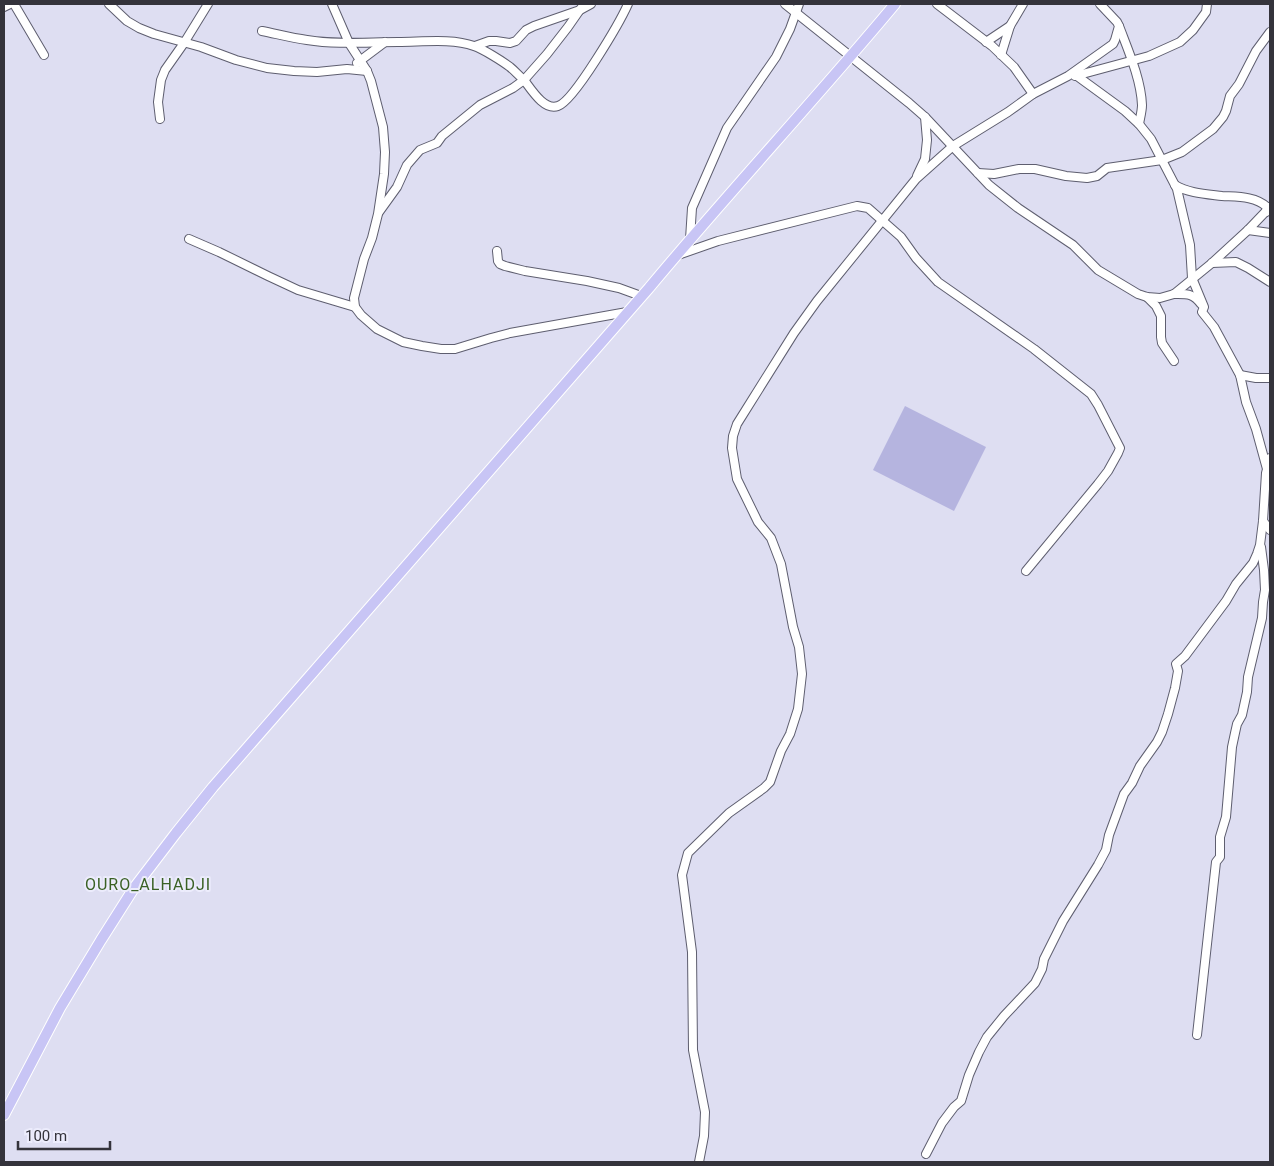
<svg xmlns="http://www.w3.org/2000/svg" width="1274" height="1166" viewBox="0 0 1274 1166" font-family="Roboto,sans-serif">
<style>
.green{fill:#b5b4df}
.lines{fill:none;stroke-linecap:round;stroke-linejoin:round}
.minor-casing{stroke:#5e5e6f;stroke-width:10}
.major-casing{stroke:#fff;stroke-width:12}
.minor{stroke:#fff;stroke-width:8}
.major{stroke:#c8c5f5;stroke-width:10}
.labels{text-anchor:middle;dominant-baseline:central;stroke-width:4;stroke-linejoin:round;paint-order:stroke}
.quarter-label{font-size:16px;letter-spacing:1px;fill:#3a6125;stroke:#ececfc}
</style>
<rect width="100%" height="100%" fill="#dedef2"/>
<polygon class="green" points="905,406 986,447 954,511 873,470"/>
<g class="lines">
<defs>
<g id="minor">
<polyline points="14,4 44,55"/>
<polyline points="109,4 127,21 139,28 154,34 201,47 236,60 267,68 294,71 317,72 347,69 367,71"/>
<polyline points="332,4 349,43 367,71 371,81 383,127 385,152 384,174 378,214 372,238 364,259 354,298 355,307 361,315 377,329 403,342 422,346 441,349 455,349 491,338 510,333 627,312"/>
<polyline points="785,4 909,103 925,117 989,185 1018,208 1073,245 1098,270 1138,294 1147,297 1160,298 1174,294 1212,263 1248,230 1270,207"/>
<polyline points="937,4 992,46 1014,67 1033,94"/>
<polyline points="4,7 10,4"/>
<path d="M1119 26C1128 50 1141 79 1142 105 1142 111 1140 118 1139 124"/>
<path d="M262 31C277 34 292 38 307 40 337 45 368 42 398 42 422 42 452 38 474 46 483 49 502 61 510 67 515 71 519 76 524 80 531 89 544 111 558 106 574 101 620 22 628 4"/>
<polyline points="986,42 1010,26"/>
<polyline points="475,46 489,41 496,41 510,43 516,41 526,30 534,26 580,10 591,4"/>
<polyline points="1001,55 1010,26 1023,4"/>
<polyline points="357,63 385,42"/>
<polyline points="1075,76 1149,56 1180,42 1193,30 1206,12 1207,4"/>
<polyline points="1077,76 1125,111 1139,124 1151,139 1177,189 1190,245 1192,278 1204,307 1202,312 1214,327 1240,375 1246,402 1256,429 1267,469"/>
<polyline points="160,119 158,102 161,80 165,70 184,43 208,4"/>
<polyline points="978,173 994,174 1019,169 1035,169 1066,176 1087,178 1097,176 1107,168 1162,160 1182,152 1213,129 1223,117 1226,111 1230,96 1239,84 1256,51 1270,32"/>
<polyline points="917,176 925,159 927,140 925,117"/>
<path d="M1175 185C1188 193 1206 194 1222 196 1237 197 1255 196 1267 207L1266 212"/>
<polyline points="379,212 397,187 407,165 420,150 437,143 442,136 480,105 513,88 524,80 547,54 568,27 584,4"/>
<polyline points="1248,230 1270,233"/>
<polyline points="189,239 219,252 268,276 298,290 355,307"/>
<polyline points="690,239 692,208 727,128 776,57 790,29 799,4"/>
<polyline points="497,251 498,261 500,264 505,266 525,271 587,281 619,288 641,296"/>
<polyline points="678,255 718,241 857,206 868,208 901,237 916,258 938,282 1034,349 1091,394 1098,405 1120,448 1118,453 1108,471 1098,484 1026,571"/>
<polyline points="1212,263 1236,262 1248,268 1270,282"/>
<path d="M1174 294C1187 294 1193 293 1201 304"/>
<polyline points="1147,297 1156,306 1161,316 1161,337 1162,343 1174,361"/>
<polyline points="1240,375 1256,378 1270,378"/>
<polyline points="1263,521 1270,530"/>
<polyline points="1197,1035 1216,862 1220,857 1220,837 1226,817 1232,747 1235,733 1237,724 1242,715 1247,692 1248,677 1262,618 1263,602 1265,590 1264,570 1261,547"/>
<polyline points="926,1154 942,1123 954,1107 961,1101 969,1075 979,1052 987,1037 1004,1016 1035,983 1042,969 1044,959 1063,921 1098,865 1106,850 1109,835 1124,794 1132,783 1140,766 1157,742 1162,732 1168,714 1175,688 1178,671 1176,664 1185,656 1226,601 1236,584 1253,563 1257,554 1260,545 1263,521 1266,473 1270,458"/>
<polyline points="699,1162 704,1136 705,1112 693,1050 692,952 682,875 688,853 729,813 764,788 770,782 781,751 790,734 798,709 802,674 799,647 793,627 781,564 771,538 758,522 737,479 732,448 733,436 737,424 794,333 817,301 916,179 953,146 1008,112 1033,94 1068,76 1113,44 1115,40 1119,26 1117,22 1100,4"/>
</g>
<path id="major" d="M4 1115 60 1008 101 940 134 888 176 833 213 787 309 677 649 288C729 192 815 100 895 4"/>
</defs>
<use href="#minor" class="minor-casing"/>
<use href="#major" class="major-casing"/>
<use href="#minor" class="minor"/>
<use href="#major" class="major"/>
</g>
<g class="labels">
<g class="quarter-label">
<text x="148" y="884">OURO_ALHADJI</text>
</g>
</g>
<rect width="1274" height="1166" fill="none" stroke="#34333b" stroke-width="10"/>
<path d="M18 1141v8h92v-8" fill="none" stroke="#34333b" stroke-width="2.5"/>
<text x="25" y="1141" font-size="15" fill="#34333b" stroke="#ececfc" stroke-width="4" paint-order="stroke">100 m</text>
</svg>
